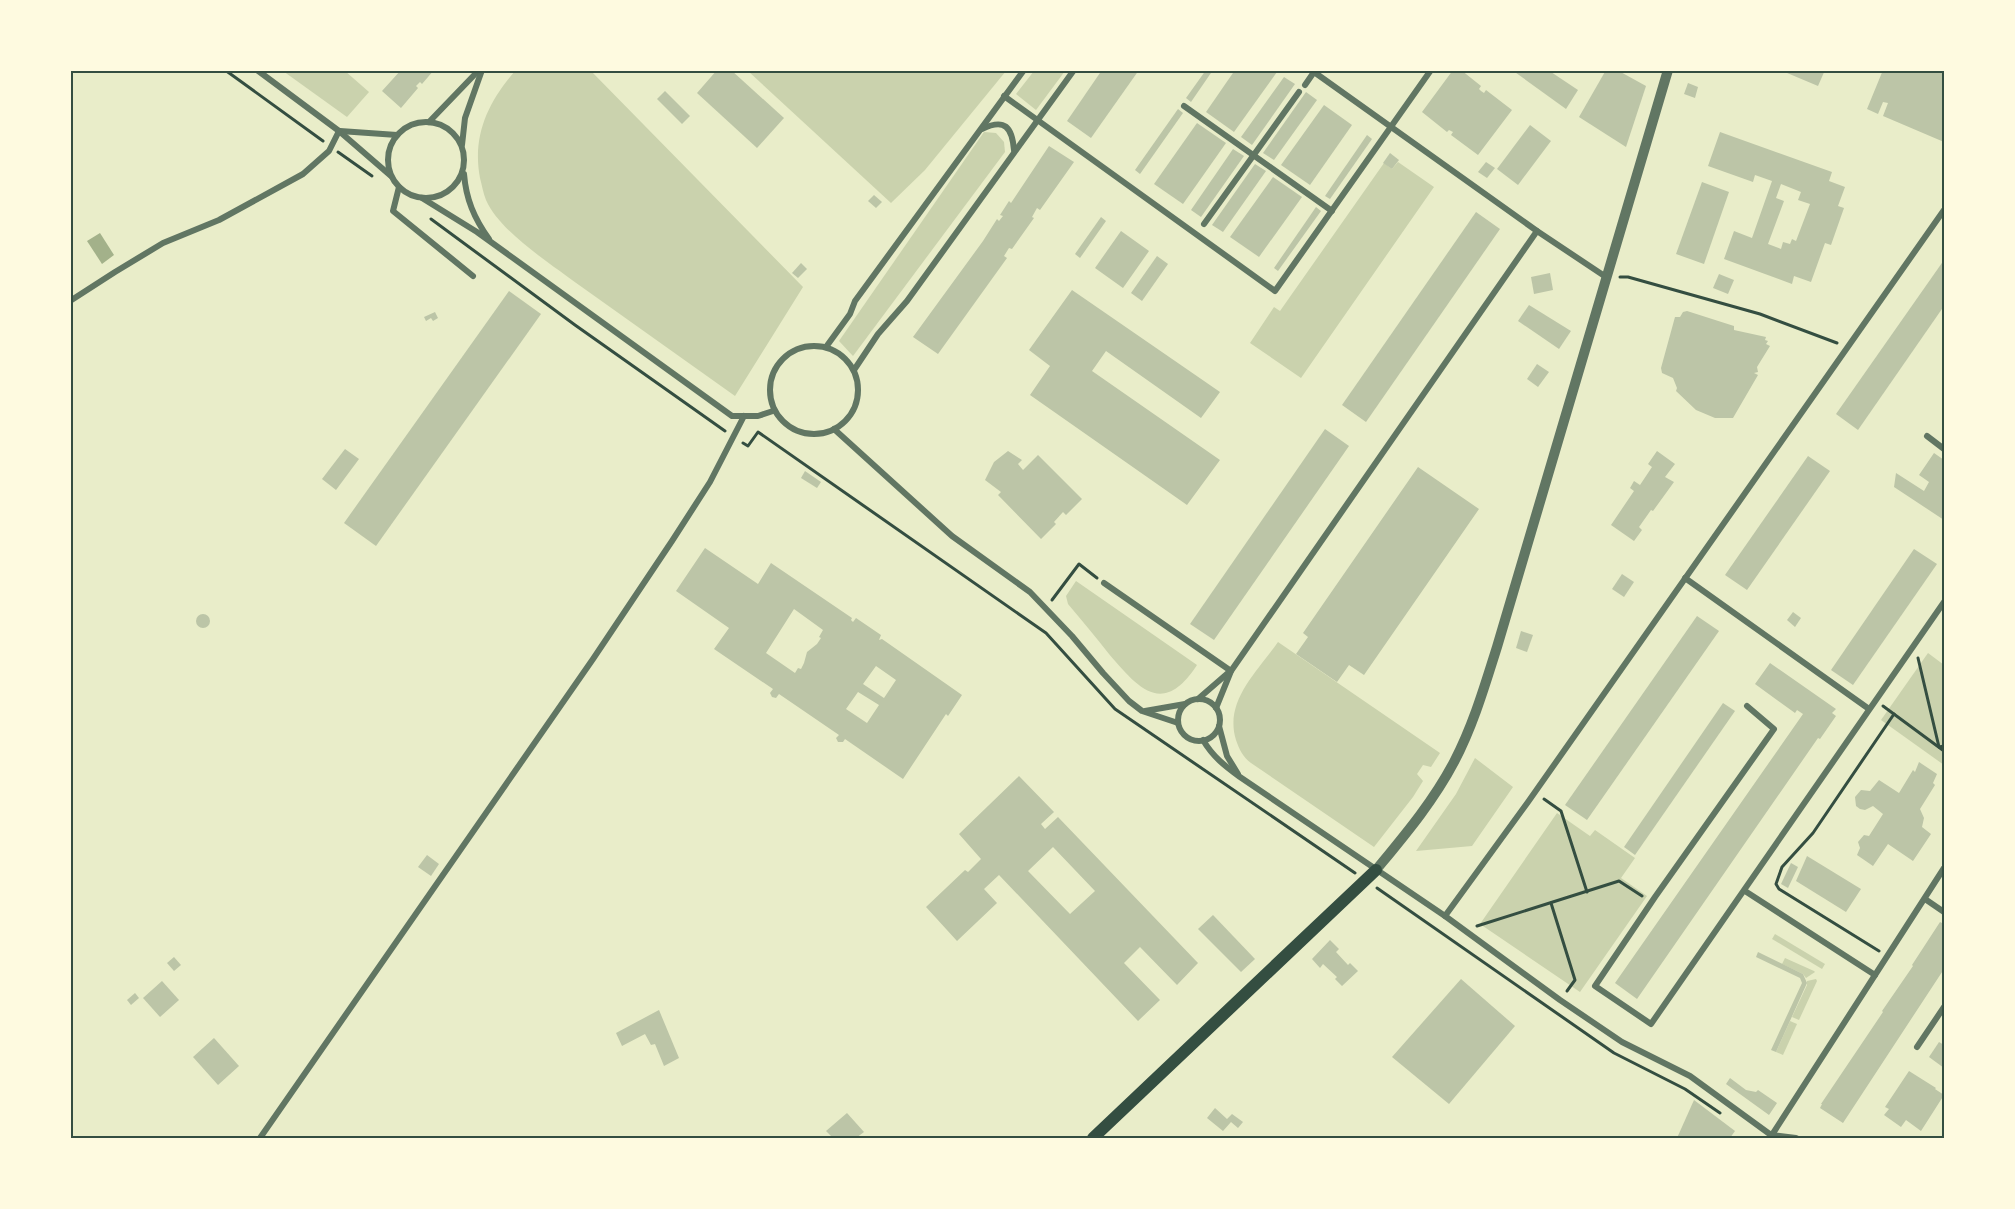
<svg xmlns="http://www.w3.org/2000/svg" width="2015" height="1209" viewBox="0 0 2015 1209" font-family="Arial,sans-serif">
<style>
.green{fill:#cad2ad}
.water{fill:#a3b18a}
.building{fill:#bcc5a7;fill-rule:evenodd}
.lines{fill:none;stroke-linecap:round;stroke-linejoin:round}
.path{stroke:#344e41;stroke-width:3}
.minor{stroke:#617663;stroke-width:6}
.tertiary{stroke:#617663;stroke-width:10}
.secondary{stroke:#344e41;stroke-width:12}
.neatline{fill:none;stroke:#344e41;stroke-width:2}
</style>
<rect width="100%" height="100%" fill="#e9edc9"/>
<g class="green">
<polygon points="283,71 345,71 369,92 347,117"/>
<path d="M515 71H591L803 287 735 396C683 359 631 322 579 285 551 264 500 232 486 200 483 193 482 185 480 178 472 136 488 102 515 71Z"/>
<polygon points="748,71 1006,71 925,170 891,203"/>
<polygon points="1034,71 1065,71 1036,110 1016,94"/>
<polygon points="984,132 996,133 1004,142 1005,152 853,356 839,341"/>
<polygon points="1398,162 1434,187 1301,378 1250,343 1274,307 1280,311 1384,163 1392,169"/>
<path d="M1076 581 1197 665C1163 717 1139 689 1109 654 1096 637 1082 621 1068 604L1066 596Z"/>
<path d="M1278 642 1440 753 1431 767 1423 765 1417 774 1423 781 1413 797 1374 847 1251 763C1243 757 1239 749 1236 740 1224 701 1257 672 1278 642Z"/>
<polygon points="1928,653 1944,665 1944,765 1881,720"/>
<polygon points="1475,758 1513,787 1472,846 1416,851 1456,794"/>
<polygon points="1557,813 1590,836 1595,830 1635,858 1621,878 1647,896 1580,992 1480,924"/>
<polygon points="1775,934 1825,964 1822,969 1772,939"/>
<polygon points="1785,958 1814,971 1815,972 1806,978 1803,974 1782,964"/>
<polygon points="1816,979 1817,981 1799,1020 1792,1017 1807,985 1807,981"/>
<polygon points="1790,1021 1797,1024 1783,1055 1776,1052"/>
</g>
<polygon class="water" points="100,233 114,255 102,264 87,241"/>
<g class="building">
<polygon points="401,70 434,70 422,84 420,82 416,86 418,88 401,108 382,91"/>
<polygon points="717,70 731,70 784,118 757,148 697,93"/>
<polygon points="1102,70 1139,70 1091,138 1067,121"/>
<polygon points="1206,70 1213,70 1191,102 1186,98"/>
<polygon points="1235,70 1277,72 1234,132 1206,112"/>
<polygon points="1453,70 1461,70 1481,86 1479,89 1481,91 1484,93 1486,90 1512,110 1478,155 1451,135 1453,132 1449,130 1447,132 1422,112"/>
<polygon points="1512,70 1548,70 1578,90 1566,109"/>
<polygon points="1606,70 1617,70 1646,86 1626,147 1579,117"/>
<polygon points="1780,70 1825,70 1818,86"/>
<polygon points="1883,70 1944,70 1944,142 1883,116 1888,103 1883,102 1878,114 1867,109"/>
<polygon points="1284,77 1295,84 1252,145 1241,137"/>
<polygon points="1688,83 1698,87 1695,98 1684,94"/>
<polygon points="665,91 690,116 682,124 657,99"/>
<polygon points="1306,92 1317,100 1274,160 1263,153"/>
<polygon points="1324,105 1352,125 1310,185 1281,165"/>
<polygon points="1178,109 1183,113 1140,174 1135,170"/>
<polygon points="1197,123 1226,143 1183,204 1154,184"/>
<polygon points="1530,125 1551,141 1518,185 1497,169"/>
<path d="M1720 132 1832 172 1829 181 1845 187 1838 206 1844 208 1831 245 1825 243 1811 282 1794 276 1792 284 1724 259 1734 231 1752 238 1772 181 1755 175 1753 182 1708 166ZM1781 184 1801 192 1798 200 1810 204 1796 241 1792 239 1790 244 1783 242 1781 249 1768 244 1784 201 1776 198Z"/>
<polygon points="1367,135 1372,139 1330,199 1325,196"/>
<polygon points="1049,146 1074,162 1040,210 1037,208 1032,217 1034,218 1012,249 1009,248 1004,256 1007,258 938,354 913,337 983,241 997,219 999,221 1003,216 1000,215 1009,201 1011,203"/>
<polygon points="1233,149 1244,156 1201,217 1191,210"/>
<polygon points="1390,153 1399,160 1392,169 1383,163"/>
<polygon points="1486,162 1495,168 1487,178 1478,172"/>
<polygon points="1255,164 1266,171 1223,232 1212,225"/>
<polygon points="1273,177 1302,197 1259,257 1230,237"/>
<polygon points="1702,182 1729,192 1704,264 1676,254"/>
<polygon points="874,195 882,202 876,208 868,201"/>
<polygon points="1316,207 1321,211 1278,271 1274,268"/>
<polygon points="1476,212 1500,229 1366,422 1342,405"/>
<polygon points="1101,217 1106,221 1080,258 1075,254"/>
<polygon points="1121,231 1149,251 1123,288 1095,268"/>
<polygon points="1157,256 1168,264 1142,301 1131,293"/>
<polygon points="1944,260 1944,306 1858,430 1836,414"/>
<polygon points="801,263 807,269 798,278 792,273"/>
<polygon points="1550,273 1553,290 1534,294 1531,277"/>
<polygon points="1719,274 1734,280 1728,294 1713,288"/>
<polygon points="1072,290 1220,392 1201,418 1106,351 1092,371 1220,460 1187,505 1030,395 1050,366 1029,350"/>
<polygon points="509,291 541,314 376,546 344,523"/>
<polygon points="1529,305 1571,331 1559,349 1518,321"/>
<polygon points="1687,311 1734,326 1734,330 1766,337 1765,340 1768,341 1766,344 1770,346 1757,367 1758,372 1754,373 1758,375 1733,418 1715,418 1696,410 1676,391 1677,388 1673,378 1662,373 1661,368 1675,317 1680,317 1683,312"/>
<polygon points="435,312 438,318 433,321 431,318 426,321 424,317"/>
<polygon points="1537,364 1549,372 1538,387 1527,379"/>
<polygon points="1325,429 1349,446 1214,640 1190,624"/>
<polygon points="345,449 359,459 336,490 322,479"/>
<polygon points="1008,451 1022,460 1018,464 1023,470 1038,455 1082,499 1066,515 1063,512 1054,522 1056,524 1041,539 998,495 1001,492 985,480 994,462"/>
<polygon points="1657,451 1675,464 1665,477 1674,482 1653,511 1651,510 1639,527 1642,530 1634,541 1611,525 1634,491 1630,488 1634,481 1640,485 1652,467 1648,464"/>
<polygon points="1934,453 1944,460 1944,500 1942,503 1944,505 1944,520 1894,487 1896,473 1924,491 1929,482 1919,475"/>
<polygon points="1808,456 1830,471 1747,590 1725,575"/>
<polygon points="1418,467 1479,509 1364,675 1349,665 1337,682 1296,654 1308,637 1303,633"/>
<polygon points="805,471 821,482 817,488 801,478"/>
<path d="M705 548 758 584 771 563 852 618 851 620 853 622 856 618 881 635 879 640 882 639 962 695 948 716 946 714 903 779 845 739 843 742H838L836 738 839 735 779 694 776 698 772 697 770 693 773 689 714 649 729 628 676 591ZM794 609 823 630 819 637 821 638 817 644 807 652 804 663 801 669 798 668 795 673 766 653ZM876 666 896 680 884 698 863 684ZM858 692 879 705 867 723 846 709Z"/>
<polygon points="1914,549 1937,564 1853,685 1831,670"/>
<polygon points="1622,574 1634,582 1624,597 1612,589"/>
<polygon points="1793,612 1801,618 1795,627 1787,620"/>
<circle cx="203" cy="621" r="7"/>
<polygon points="1697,616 1719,631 1587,820 1565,805"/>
<polygon points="1521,631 1533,635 1527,652 1516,648"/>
<polygon points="1770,663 1836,709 1832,713 1836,716 1820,739 1818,738 1637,999 1615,983 1803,714 1797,710 1795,713 1755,684"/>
<polygon points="1723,703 1735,711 1635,855 1624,847"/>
<polygon points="1919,762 1937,774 1933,783 1935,785 1920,809 1924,818 1922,827 1931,834 1913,861 1888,844 1873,866 1857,855 1860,848 1858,842 1864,835 1869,836 1883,814 1873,806 1865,810 1860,809 1856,806 1855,797 1861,790 1870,791 1879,780 1899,793 1913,770 1915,772"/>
<path d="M1019 776 1054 812 1041 824 1045 829 1058 817 1198 963 1177 985 1140 947 1124 963 1160 1000 1138 1021 999 875 984 889 997 903 957 941 926 907 965 870 968 872 981 859 959 834ZM1053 847 1095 891 1070 914 1028 871Z"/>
<polygon points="427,855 439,864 431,876 418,867"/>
<polygon points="1807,856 1861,889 1846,912 1796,881"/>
<polygon points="1791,863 1798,867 1788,888 1781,884"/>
<polygon points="1213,915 1255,959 1241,972 1198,929"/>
<polygon points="1944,918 1944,969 1843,1123 1820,1108 1822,1104 1821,1104 1883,1012 1882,1011 1913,966 1912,965 1940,922 1942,923"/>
<polygon points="1330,940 1339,949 1336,952 1348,965 1350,963 1358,971 1342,986 1335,979 1337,977 1323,964 1320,968 1312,959"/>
<polygon points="1758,952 1803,974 1807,983 1776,1052 1771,1050 1802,983 1800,978 1756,957"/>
<polygon points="174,957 181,965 174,971 167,963"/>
<polygon points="1461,979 1515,1026 1449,1104 1392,1057"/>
<polygon points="162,981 179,1000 160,1017 143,998"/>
<polygon points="135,993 139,998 131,1005 127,1000"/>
<polygon points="659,1010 679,1058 664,1066 655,1044 651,1045 645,1034 622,1046 616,1033"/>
<polygon points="214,1038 239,1066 218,1085 193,1057"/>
<polygon points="1939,1042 1944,1045 1944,1068 1929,1057"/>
<polygon points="1909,1071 1936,1088 1935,1089 1944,1095 1921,1131 1906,1120 1901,1127 1884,1115 1889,1109 1885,1107"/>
<polygon points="1730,1078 1746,1090 1756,1092 1758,1090 1777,1103 1769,1115 1726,1084"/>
<polygon points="1694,1100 1735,1131 1730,1138 1677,1138"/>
<polygon points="1215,1108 1227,1119 1232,1114 1243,1122 1238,1128 1231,1122 1223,1131 1207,1118"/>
<polygon points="847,1113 864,1132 856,1138 833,1138 826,1131"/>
</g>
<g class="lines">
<g class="path">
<polyline points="225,70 323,141"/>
<polyline points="338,152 372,176"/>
<polyline points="431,219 575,325 725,431"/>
<polyline points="1620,277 1628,277 1760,314 1837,343"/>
<polyline points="743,443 748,446 758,432 1046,633 1115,709 1355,873"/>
<polyline points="1052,600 1079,564 1097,578"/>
<polyline points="1918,658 1939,747 1944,746"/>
<polyline points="1883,706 1944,751"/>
<polyline points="1544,799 1561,811 1587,892"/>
<polyline points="1377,888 1614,1053 1685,1089 1720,1113"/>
<polyline points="1551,903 1575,980 1567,991"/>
<polyline points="1477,926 1619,881 1642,896"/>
<polyline points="1879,951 1779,889 1776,884 1782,867 1813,833 1894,714"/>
</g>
<g class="minor">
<polyline points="257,70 339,131 391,176"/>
<polyline points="1316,70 1314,72 1537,231 1606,277"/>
<polyline points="1305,85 1314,72"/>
<polyline points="1004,96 1275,291 1431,70"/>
<polyline points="1184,106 1332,211"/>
<circle cx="426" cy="160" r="38"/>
<polyline points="429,122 479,70"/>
<path d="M982 129C1005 118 1012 127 1014 150"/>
<polyline points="340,131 397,135"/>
<polyline points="462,145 465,118 482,70"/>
<path d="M464 174C466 199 474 218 489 239"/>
<polyline points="399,187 393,211 473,276"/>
<polyline points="422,198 477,232 732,416 758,416 773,411"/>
<polyline points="1204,224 1299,92"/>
<polyline points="70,301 115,272 163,243 219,220 303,174 329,151 339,131"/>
<circle cx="814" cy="390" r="44"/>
<polyline points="826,347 850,314 855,301 1024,70"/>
<polyline points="854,370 878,334 907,301 1074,70"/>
<polyline points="834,429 952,536 1030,592 1072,636 1103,673 1129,701 1142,711 1178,723"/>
<polyline points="1927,436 1944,449"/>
<polyline points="1685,578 1869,709"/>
<polyline points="1104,583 1231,671"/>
<polyline points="1198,699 1228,673"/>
<circle cx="1199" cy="720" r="21"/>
<polyline points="1747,706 1774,729 1655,897 1595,986 1651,1024 1944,602"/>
<polyline points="1216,708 1231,671 1537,231"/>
<polyline points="1145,711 1185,704"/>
<polyline points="1219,726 1227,756 1238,774"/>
<path d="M1203 740C1213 757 1225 766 1240 777L1445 916 1528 802 1944 210"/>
<polyline points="1745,891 1875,975"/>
<polyline points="1925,899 1944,912"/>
<polyline points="1445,916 1560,1000 1622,1042 1690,1076 1771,1135 1796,1138"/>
<polyline points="1917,1047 1944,1007"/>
<polyline points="260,1138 593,659 672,541 710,482 744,416"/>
<polyline points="1770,1138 1944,868"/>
</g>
<path class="tertiary" d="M1376 870C1404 836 1433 802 1454 762 1473 726 1485 685 1497 647L1668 70"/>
<polyline class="secondary" points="1093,1138 1376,870"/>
</g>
<rect width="2015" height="1209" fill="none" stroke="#fefae0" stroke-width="144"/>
<rect x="72" y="72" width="1871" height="1065" class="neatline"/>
</svg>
